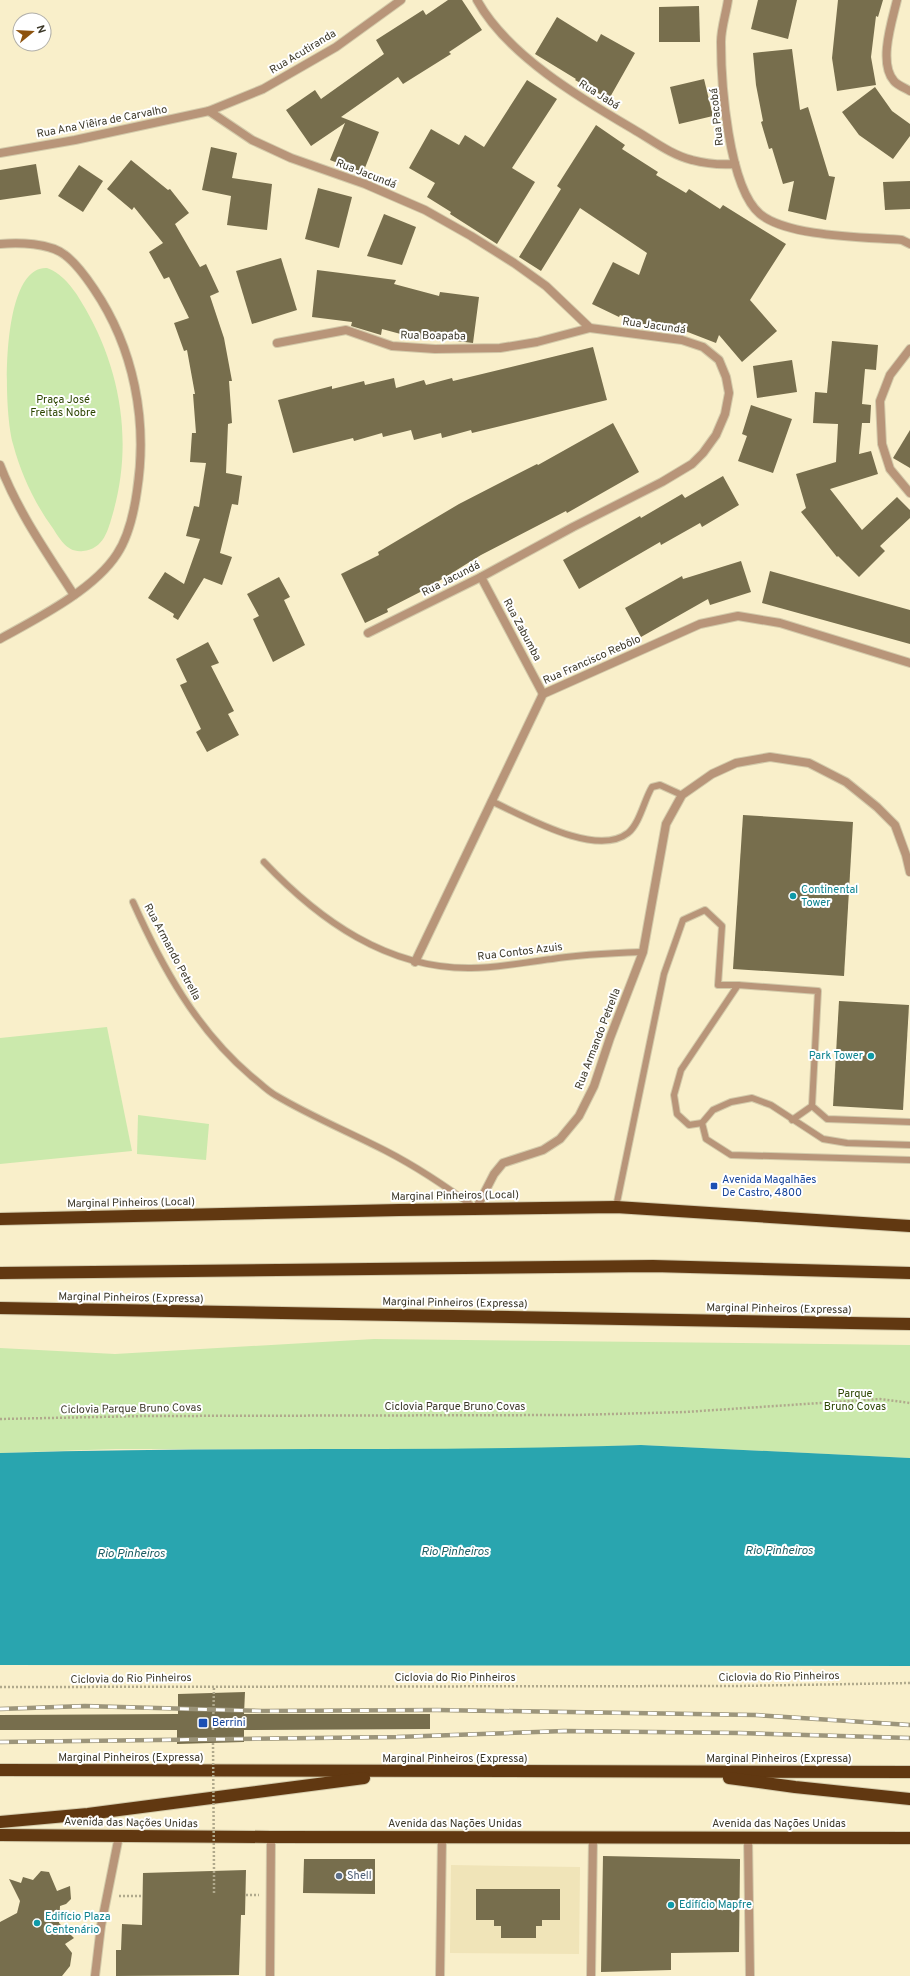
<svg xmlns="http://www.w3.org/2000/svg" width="910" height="1976" viewBox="0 0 910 1976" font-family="Overpass,sans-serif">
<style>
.built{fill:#f0e4b8}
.green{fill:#cbe9ac}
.water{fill:#29a5af}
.building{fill:#776e4d}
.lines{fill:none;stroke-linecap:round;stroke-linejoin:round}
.lane-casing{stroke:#d3caaa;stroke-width:8}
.street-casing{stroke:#d3caaa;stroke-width:10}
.highway-casing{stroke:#d3caaa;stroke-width:14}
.path{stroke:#b0a98c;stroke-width:2.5;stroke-dasharray:2 2;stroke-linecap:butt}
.lane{stroke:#b89579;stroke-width:6}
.street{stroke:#b89579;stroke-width:8}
.highway{stroke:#613811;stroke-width:12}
.rail-casing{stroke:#9c957b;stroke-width:4.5}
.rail{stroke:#fff;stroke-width:3;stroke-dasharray:9;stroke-linecap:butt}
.path-bridge{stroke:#b0a98c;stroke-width:2.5;stroke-dasharray:2 2;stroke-linecap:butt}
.culture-dot{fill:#0f9aa8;stroke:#fff;stroke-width:1.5}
.transit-dot{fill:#1a4fb4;stroke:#fff;stroke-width:1.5}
.service-dot{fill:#5c6f8a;stroke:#fff;stroke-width:1.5}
.labels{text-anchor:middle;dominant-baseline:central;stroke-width:4;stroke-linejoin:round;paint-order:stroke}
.street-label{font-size:11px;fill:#3c3829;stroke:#fff}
.park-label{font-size:11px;fill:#2c4500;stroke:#fff}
.culture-label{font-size:11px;fill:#0d838f;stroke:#fff;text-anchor:start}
.transit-label{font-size:11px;fill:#164399;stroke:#fff;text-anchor:start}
.service-label{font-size:11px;fill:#4e5e75;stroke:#fff;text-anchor:start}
.water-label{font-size:12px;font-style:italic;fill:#1e5e64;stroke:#fff}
</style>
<rect width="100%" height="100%" fill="#f9efca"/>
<polygon class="built" points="451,1865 580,1867 579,1954 450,1953"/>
<g class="green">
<path d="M47 268C64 274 76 292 85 308 121 370 133 443 113 513 108 530 104 549 83 551 67 553 60 539 52 527 34 502 21 474 13 444 3 410 0 265 47 268Z"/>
<polygon points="107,1027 132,1151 0,1164 0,1038"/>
<polygon points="138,1115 209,1124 206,1160 137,1154"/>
<polygon points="374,1339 910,1345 910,1458 641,1445 522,1449 116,1449 0,1453 0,1348 115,1354"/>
</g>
<path class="water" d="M641 1445 910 1458V1666L0 1665V1453C214 1446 428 1452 641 1445Z"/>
<g class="building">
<polygon points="448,0 462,0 482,30 449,52 451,54 403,84 398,77 341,117 379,132 363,173 330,160 345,123 311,146 286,110 315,90 321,99 384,54 376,40 423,10 426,15"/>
<polygon points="758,0 797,0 788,39 751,29"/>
<polygon points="838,0 883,0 878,17 876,16 871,57 876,85 837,91 832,58"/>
<polygon points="699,6 700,42 659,42 659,7"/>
<polygon points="557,17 597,42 601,34 635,53 609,99 575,80 576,79 535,54"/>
<polygon points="792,49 800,110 808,107 829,176 835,177 826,220 788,211 794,181 783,184 772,148 769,149 761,122 763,121 756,85 753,53"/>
<polygon points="704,79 713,116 679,124 670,87"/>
<polygon points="527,80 557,99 512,168 535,182 497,244 450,214 451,212 427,197 435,183 409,168 431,129 459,145 465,135 484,147"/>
<polygon points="875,87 892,111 910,124 910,136 893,159 859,135 842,112"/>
<polygon points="596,125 625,145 622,149 658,172 656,175 686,193 689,189 720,209 723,205 786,244 750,300 777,331 742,362 719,335 716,343 685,331 684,335 652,324 651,327 620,315 619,317 592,304 613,262 639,275 647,253 580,208 541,271 519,257 561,189 557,186"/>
<polygon points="211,147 237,153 232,178 272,184 267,230 227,225 231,196 202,190"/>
<polygon points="131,160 168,190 170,189 189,213 175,224 200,267 206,264 219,292 210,296 224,338 232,381 229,381 232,423 228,424 226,473 242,476 238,505 232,504 220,553 232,557 222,585 204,578 178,620 173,617 174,614 148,598 165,572 184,584 200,539 186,536 194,506 199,507 206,463 190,462 192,433 196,433 193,394 195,394 187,350 184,351 174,323 189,318 169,277 164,279 149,252 163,243 134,207 132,210 107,189"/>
<polygon points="36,164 41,194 0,200 0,170"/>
<polygon points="79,165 103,181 83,212 58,196"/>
<polygon points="910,181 910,209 885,210 883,182"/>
<polygon points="318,188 352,197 339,248 305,239"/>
<polygon points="384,214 416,227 402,265 367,256"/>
<polygon points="281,258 297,310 252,324 236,271"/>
<polygon points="317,270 396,280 394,284 439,296 440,292 479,297 473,343 423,337 423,340 382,329 381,335 351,326 352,322 312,317"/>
<polygon points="832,341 878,345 876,370 865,369 862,404 871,405 870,423 862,423 859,454 871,451 878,474 830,489 862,530 897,497 910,510 910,518 880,546 885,551 859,577 838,556 837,557 801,512 806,508 796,474 836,462 838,424 813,423 815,392 827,393"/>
<polygon points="593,347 607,400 472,433 471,430 442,438 441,433 414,440 411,430 383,437 382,433 354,441 353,438 293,453 278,400 332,386 332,389 364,381 365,385 394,378 396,388 424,380 426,385 452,378 453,381"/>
<polygon points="792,360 797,392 757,398 753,366"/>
<polygon points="751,405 792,419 773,473 738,461 747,436 742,434"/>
<polygon points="613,423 639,472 567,513 566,511 481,555 426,589 387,609 388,612 365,623 341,574 379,555 378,552 459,504 537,464 538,465"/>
<polygon points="910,430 910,468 893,458"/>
<polygon points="723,476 739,505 702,527 700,523 661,545 660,542 579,589 563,560 640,516 641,518 682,494 685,498"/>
<polygon points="741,561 751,592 710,605 708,599 641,637 625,608 682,576 683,579"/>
<polygon points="770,571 910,610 910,644 762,603"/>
<polygon points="279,577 290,597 284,600 305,645 273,662 253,619 259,616 247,594"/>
<polygon points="208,642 219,663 211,666 234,711 228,714 239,735 207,752 196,732 201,729 180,685 187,682 176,659"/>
<polygon points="743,815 853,822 844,976 733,969"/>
<polygon points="839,1001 909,1005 903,1110 833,1106"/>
<polygon points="245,1692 244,1714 430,1714 430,1729 244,1730 244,1742 177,1744 177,1730 0,1730 0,1715 178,1714 178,1694"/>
<polygon points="603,1856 740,1859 739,1952 671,1953 671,1970 601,1972"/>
<polygon points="304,1859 375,1859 375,1894 303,1893"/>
<polygon points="246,1870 245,1915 241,1915 239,1975 116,1976 116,1950 121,1950 122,1924 142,1925 143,1873"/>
<polygon points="41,1871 49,1872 57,1891 70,1886 71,1899 66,1904 60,1906 59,1923 74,1938 65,1944 72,1953 70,1966 62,1976 0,1976 0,1922 17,1913 20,1901 9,1879 21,1883 23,1877 33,1880"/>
<polygon points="476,1889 560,1889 560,1920 542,1920 542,1926 536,1926 536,1938 501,1938 501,1926 494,1926 494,1920 476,1920"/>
</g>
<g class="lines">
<defs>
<g id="lane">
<path d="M491 801C524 816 596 858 628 833 640 823 644 800 652 787L660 785 682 795"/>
<path d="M264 862C319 920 387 969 471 968 498 968 525 962 552 959 582 954 613 953 643 952"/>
<path d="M133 902C162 967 196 1029 251 1076 259 1082 266 1090 275 1095 310 1116 349 1132 386 1151 417 1167 447 1187 475 1208"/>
<polyline points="812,1106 827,1119 910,1122"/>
<polyline points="792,1120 812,1106"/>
<polyline points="702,1123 689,1125 677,1114 674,1095 681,1070 738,985 818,991 812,1106"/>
<polyline points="910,1145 847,1143 823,1139 771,1105 752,1098 731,1102 713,1110 702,1123 706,1139 731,1155 910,1160"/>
<polyline points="616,1207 664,974 683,920 705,910 722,926 718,985 738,985"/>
</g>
<g id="street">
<path d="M477 0C507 55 580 98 633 129 652 140 671 155 692 160 707 164 720 165 735 164"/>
<path d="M728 0C726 14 721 28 721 42 721 82 728 187 760 214 788 237 865 237 902 240L910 244"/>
<path d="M897 0C892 21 878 63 894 81 897 85 905 88 910 91"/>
<polyline points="209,111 252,140 291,158 365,184 425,210 471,236 514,263 546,286 590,328 682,340 703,347 719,360 726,377 729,393 725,414 716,435 703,453 692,464 662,482 573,527 481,577 368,633"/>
<polyline points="0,153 75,140 209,111 263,89 336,47 401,0"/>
<path d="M0 244C18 242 50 243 65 255 77 264 86 277 94 289 134 348 148 421 137 491 134 512 129 536 117 554 94 590 36 619 0 639"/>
<polyline points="277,343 346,330 392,346 435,349 500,348 537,342 590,328"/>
<polyline points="910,349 890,375 880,401 882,444 890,469 910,493"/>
<path d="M0 465C18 512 47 553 74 595"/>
<polyline points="481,577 543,694"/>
<polyline points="415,962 543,694 700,624 738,616 780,623 910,663"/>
<polyline points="476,1209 494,1174 503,1163 543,1150 560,1139 579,1116 594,1086 610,1038 643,952 666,824 682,795 712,774 736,763 770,757 809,763 846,782 877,807 895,825 906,855 910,872"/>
<polyline points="748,1837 750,1976"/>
<polyline points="95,1976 101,1926 119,1836"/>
<polyline points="270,1976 271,1837"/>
<polyline points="440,1976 442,1837"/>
<polyline points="591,1976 593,1837"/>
</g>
<g id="highway">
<polyline points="0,1219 399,1210 616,1207 910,1226"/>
<polyline points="0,1273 653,1266 910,1273"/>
<polyline points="0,1308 910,1324"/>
<polyline points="0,1770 910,1772"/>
<polyline points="729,1778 795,1787 910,1799"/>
<polyline points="0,1822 88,1814 364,1778"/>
<polyline points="0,1835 271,1837 910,1838"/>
</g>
</defs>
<use href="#lane" class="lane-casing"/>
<use href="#street" class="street-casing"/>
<use href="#highway" class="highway-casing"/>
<g class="path">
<polyline points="0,1419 144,1416 576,1415 685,1412 880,1399 910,1403"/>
<polyline points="0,1687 737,1686 910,1683"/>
<polyline points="213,1730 214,1686"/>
<polyline points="214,1871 214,1895"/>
<polyline points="246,1895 259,1895"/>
<polyline points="119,1896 143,1896"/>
</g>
<use href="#lane" class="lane"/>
<use href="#street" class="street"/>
<use href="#highway" class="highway"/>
<defs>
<g id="rail">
<polyline points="0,1709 85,1706 262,1711 437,1710 756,1715 910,1725"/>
<polyline points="0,1742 397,1737 564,1731 740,1733 910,1738"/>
</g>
</defs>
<use href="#rail" class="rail-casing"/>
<use href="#rail" class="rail"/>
<polyline class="path-bridge" points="213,1743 214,1871"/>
</g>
<g class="culture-dot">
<circle cx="793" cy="896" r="4"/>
<circle cx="871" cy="1056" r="4"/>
<circle cx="671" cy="1905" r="4"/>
<circle cx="37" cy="1923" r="4"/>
</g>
<g class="transit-dot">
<rect x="710" y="1182" width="8" height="8" rx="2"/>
<rect x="198" y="1718" width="10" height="10" rx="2"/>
</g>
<circle class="service-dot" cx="339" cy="1876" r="4"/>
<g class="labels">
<g class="street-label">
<text transform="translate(303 52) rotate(-31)">Rua Acutiranda</text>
<text transform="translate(599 95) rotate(32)">Rua Jabá</text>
<text transform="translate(717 117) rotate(-96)">Rua Pacobá</text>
<text transform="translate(102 122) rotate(-11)">Rua Ana Viêira de Carvalho</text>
<text transform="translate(366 174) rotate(21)">Rua Jacundá</text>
<text transform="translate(654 326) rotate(8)">Rua Jacundá</text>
<text transform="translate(433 336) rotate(1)">Rua Boapaba</text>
<text transform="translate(451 579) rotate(-27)">Rua Jacundá</text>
<text transform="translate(522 630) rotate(62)">Rua Zabumba</text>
<text transform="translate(592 660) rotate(-24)">Rua Francisco Rebôlo</text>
<text transform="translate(172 952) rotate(62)">Rua Armando Petrella</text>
<text transform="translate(520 952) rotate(-7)">Rua Contos Azuis</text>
<text transform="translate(598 1039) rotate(-69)">Rua Armando Petrella</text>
<text transform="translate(455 1196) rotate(-1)">Marginal Pinheiros (Local)</text>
<text transform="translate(131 1203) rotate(-1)">Marginal Pinheiros (Local)</text>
<text transform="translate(131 1298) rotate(1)">Marginal Pinheiros (Expressa)</text>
<text transform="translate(455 1303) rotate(1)">Marginal Pinheiros (Expressa)</text>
<text transform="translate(779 1309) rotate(1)">Marginal Pinheiros (Expressa)</text>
<text x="455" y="1407">Ciclovia Parque Bruno Covas</text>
<text transform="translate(131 1409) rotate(-1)">Ciclovia Parque Bruno Covas</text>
<text transform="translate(779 1677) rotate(-1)">Ciclovia do Rio Pinheiros</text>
<text x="455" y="1678">Ciclovia do Rio Pinheiros</text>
<text transform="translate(131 1679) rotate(-1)">Ciclovia do Rio Pinheiros</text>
<text x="131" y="1758">Marginal Pinheiros (Expressa)</text>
<text x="455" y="1759">Marginal Pinheiros (Expressa)</text>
<text x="779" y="1759">Marginal Pinheiros (Expressa)</text>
<text transform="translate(131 1823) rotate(1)">Avenida das Nações Unidas</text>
<text x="455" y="1824">Avenida das Nações Unidas</text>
<text x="779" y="1824">Avenida das Nações Unidas</text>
</g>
<g class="park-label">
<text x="63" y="400">Praça José<tspan x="63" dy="13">Freitas Nobre</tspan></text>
<text x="855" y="1394">Parque<tspan x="855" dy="13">Bruno Covas</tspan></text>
</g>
<g class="culture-label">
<text x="801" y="890">Continental<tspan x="801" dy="13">Tower</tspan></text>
<text x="863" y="1056" text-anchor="end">Park Tower</text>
<text x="679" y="1905">Edifício Mapfre</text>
<text x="45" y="1917">Edifício Plaza<tspan x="45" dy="13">Centenário</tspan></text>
</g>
<g class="transit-label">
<text x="722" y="1180">Avenida Magalhães<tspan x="722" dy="13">De Castro, 4800</tspan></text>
<text x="212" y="1723">Berrini</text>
</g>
<g class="service-label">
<text x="347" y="1876">Shell</text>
</g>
<g class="water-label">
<text x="779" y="1551">Rio Pinheiros</text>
<text x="455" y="1552">Rio Pinheiros</text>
<text x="131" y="1554">Rio Pinheiros</text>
</g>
</g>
<g transform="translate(32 32) rotate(72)"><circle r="19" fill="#ffffff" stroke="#b1afa9"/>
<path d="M0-3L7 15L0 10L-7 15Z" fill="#8d520e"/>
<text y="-6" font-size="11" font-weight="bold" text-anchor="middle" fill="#3c3829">N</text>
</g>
</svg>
